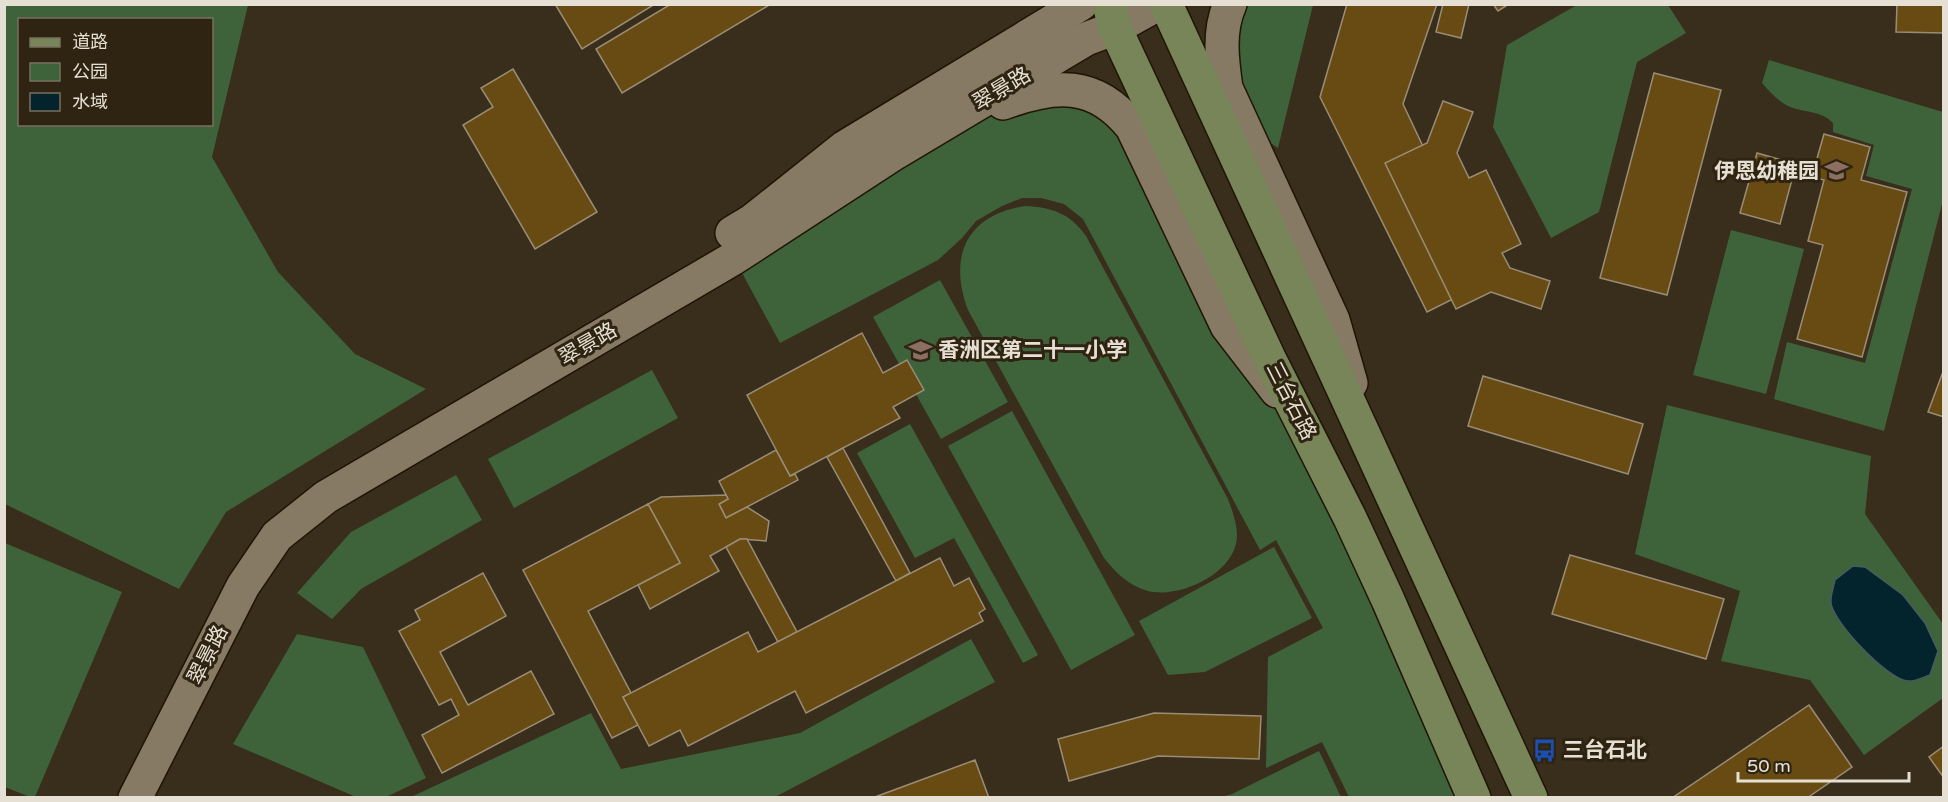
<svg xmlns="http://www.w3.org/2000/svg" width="1948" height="802" viewBox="0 0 1948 802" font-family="'Varela Round','Noto Sans SC',sans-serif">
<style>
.green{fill:#3e633b;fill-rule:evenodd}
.water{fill:#03242d;stroke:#475c5f;stroke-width:1.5}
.building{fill:#684b12;stroke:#9a8d77;stroke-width:1.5}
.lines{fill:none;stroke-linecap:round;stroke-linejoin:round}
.secondary-casing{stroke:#201504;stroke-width:36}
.primary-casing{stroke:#201504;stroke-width:36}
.secondary{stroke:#877a65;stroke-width:33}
.primary{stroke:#778558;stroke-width:33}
.labels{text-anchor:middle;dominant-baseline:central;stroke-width:6;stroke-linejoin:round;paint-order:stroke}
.street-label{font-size:21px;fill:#e6dfd3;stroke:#2f2411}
.poi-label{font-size:21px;font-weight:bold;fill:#e6dfd3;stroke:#2f2411;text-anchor:start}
</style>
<rect width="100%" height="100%" fill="#392d1b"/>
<g class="green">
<path d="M4 5H248L212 157 278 272 355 354 426 389 226 512 179 589 5 504ZM20 20H212V124H20Z"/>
<polygon points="1243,5 1313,5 1278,148 1258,134 1237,85 1234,56"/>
<polygon points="1577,5 1668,5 1686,33 1637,62 1599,212 1551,238 1493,127 1507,45"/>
<path d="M1769 60 1943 112V200L1884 431 1774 399 1787 342 1865 363 1912 189 1866 176 1874 145 1833 132V123C1821 110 1803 113 1788 106 1778 101 1769 91 1762 83Z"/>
<polygon points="1100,99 1301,423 1473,797 1349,797 1322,742 1266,768 1268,657 1323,628 1276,540 1260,550 1083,219 1064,204 1041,198 1022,198 1002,206 976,221 962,238 938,260 780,343 734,258 996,106"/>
<path d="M1025 206C1052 207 1071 214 1086 236L1228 499C1232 510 1237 523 1237 535 1237 573 1180 599 1148 591 1129 586 1116 573 1104 558L968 310C948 257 966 215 1025 206Z"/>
<polygon points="1731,230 1804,249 1766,394 1693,375"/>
<polygon points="940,280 1008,402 941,439 873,317"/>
<polygon points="652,370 678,418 514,508 488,459"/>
<polygon points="1667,405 1871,456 1865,514 1943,624 1943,698 1864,755 1810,680 1721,661 1740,591 1635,554"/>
<polygon points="1012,411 1135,635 1071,670 948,446"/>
<polygon points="910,424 1038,655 1023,663 954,538 915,558 857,453"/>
<polygon points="456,475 482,520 361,589 332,619 297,593 351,532"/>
<polygon points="5,543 122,592 35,797 30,797 5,787"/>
<polygon points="1274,547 1312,618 1205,672 1168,675 1139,621"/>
<polygon points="297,634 363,647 426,778 386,797 356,797 233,744"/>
<polygon points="971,639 995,682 775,797 411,797 591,713 621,769 800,733"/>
<polygon points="1319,751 1341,797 1221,797 1232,794"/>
</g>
<path class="water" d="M1853 566 1865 567 1903 595 1925 623 1938 651 1930 675C1924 677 1914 682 1908 681 1888 680 1833 622 1831 603 1830 596 1834 586 1835 580Z"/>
<g class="building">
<polygon points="555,4 655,4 582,49"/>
<polygon points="671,4 771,4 622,93 596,49"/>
<polygon points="1347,4 1437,4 1403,104 1487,282 1427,312 1320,97"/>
<polygon points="1443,4 1469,4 1461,38 1436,32"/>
<polygon points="1493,4 1509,4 1498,11"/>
<polygon points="1897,4 1944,4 1944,33 1896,32"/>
<polygon points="513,69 597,212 535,249 463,125 493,107 481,88"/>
<polygon points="1654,73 1721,90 1667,295 1600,278"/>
<polygon points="1443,101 1473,112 1457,153 1469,178 1486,170 1521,244 1502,253 1510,268 1550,281 1541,309 1491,292 1456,309 1385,163 1427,143"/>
<polygon points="1824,134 1870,147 1861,180 1907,192 1862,357 1797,339 1823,245 1808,241 1824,180 1794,172 1780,224 1740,213 1757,153 1814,169"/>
<polygon points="862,333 883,373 907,360 924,390 893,407 900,418 790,476 747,395"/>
<polygon points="1944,369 1944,417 1928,412"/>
<polygon points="1483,376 1643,424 1628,474 1468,426"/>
<polygon points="843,448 910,573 896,581 827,457"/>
<polygon points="776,450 790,476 795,474 798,480 726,518 719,504 728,499 719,481"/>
<polygon points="726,495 728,499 719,504 726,518 747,507 769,521 766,541 740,539 710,556 719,571 650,609 638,585 680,563 648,504 661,497"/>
<polygon points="648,504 680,563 588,611 631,693 623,697 638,725 612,738 523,570"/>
<polygon points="740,539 747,539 797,632 778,642 726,547"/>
<polygon points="1570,555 1724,599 1706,659 1552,614"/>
<polygon points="940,558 954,586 969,578 985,609 979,613 983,621 806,713 795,691 688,746 680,730 649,746 623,697 748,632 758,652"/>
<polygon points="483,573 506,616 440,652 468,705 531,671 554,714 442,773 422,735 459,715 451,699 439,705 399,631 420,620 415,610"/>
<polygon points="1809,705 1852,767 1807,798 1672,798"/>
<polygon points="1154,713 1261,716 1259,759 1158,756 1069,781 1058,739"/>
<polygon points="1944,746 1944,778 1929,757"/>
<polygon points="975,760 989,798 874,798 875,797"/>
</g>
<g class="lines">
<defs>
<g id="secondary">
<path d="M1230 4C1218 31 1222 60 1226 88L1333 320 1351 383"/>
<path d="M1003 103C1054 84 1095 80 1132 127L1227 326 1277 391"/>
<polyline points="732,233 752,221 845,147 1081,4"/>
<polyline points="135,798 243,586 277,536 326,497 734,258 895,153 1086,39 1115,28 1158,4"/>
</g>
<g id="primary">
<polyline points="1109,4 1115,28 1270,360 1350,518 1388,600 1474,798"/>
<polyline points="1166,4 1531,798"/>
</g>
</defs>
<use href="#secondary" class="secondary-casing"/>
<use href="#primary" class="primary-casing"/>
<use href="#secondary" class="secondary"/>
<use href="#primary" class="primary"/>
</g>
<defs>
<symbol id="school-bare" viewBox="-9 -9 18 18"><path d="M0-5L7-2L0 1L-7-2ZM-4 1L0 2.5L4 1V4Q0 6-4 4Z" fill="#8d6e63" stroke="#2f2411" stroke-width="2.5" paint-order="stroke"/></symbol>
<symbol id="bus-bare" viewBox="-9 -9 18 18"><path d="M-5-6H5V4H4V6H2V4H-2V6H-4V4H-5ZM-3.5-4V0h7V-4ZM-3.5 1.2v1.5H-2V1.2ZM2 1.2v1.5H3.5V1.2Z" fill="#1a4fb4" stroke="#2f2411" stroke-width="2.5" paint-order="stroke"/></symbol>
</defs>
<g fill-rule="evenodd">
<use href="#school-bare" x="1820" y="154" width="33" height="33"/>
<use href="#school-bare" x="904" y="334" width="33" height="33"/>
<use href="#bus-bare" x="1528" y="734" width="33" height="33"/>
</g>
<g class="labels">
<g class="street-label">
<text transform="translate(1002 89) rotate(-31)">翠景路</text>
<text transform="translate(588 344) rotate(-30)">翠景路</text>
<text transform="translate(1291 401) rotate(63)">三台石路</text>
<text transform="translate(208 655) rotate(-63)">翠景路</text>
</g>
<g class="poi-label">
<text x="1819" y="171" text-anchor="end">伊恩幼稚园</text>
<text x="938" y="350">香洲区第二十一小学</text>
<text x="1563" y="750">三台石北</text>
</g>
</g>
<rect width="1948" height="802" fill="none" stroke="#e6dfd3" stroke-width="12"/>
<rect x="18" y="18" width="195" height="108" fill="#2f2411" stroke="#786f5f" stroke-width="1.5"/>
<rect x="30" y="38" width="30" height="9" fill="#778558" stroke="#786f5f" stroke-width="1.5"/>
<text x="72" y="48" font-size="18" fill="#e6dfd3">道路</text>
<rect x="30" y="63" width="30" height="18" fill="#3e633b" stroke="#786f5f" stroke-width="1.5"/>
<text x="72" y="78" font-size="18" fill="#e6dfd3">公园</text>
<rect x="30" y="93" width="30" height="18" fill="#03242d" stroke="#786f5f" stroke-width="1.5"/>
<text x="72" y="108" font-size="18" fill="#e6dfd3">水域</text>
<path d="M1738 772v9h171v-9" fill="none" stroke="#e6dfd3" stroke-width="3"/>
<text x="1747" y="772" font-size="18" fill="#e6dfd3" stroke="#2f2411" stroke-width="4.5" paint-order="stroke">50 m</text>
</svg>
